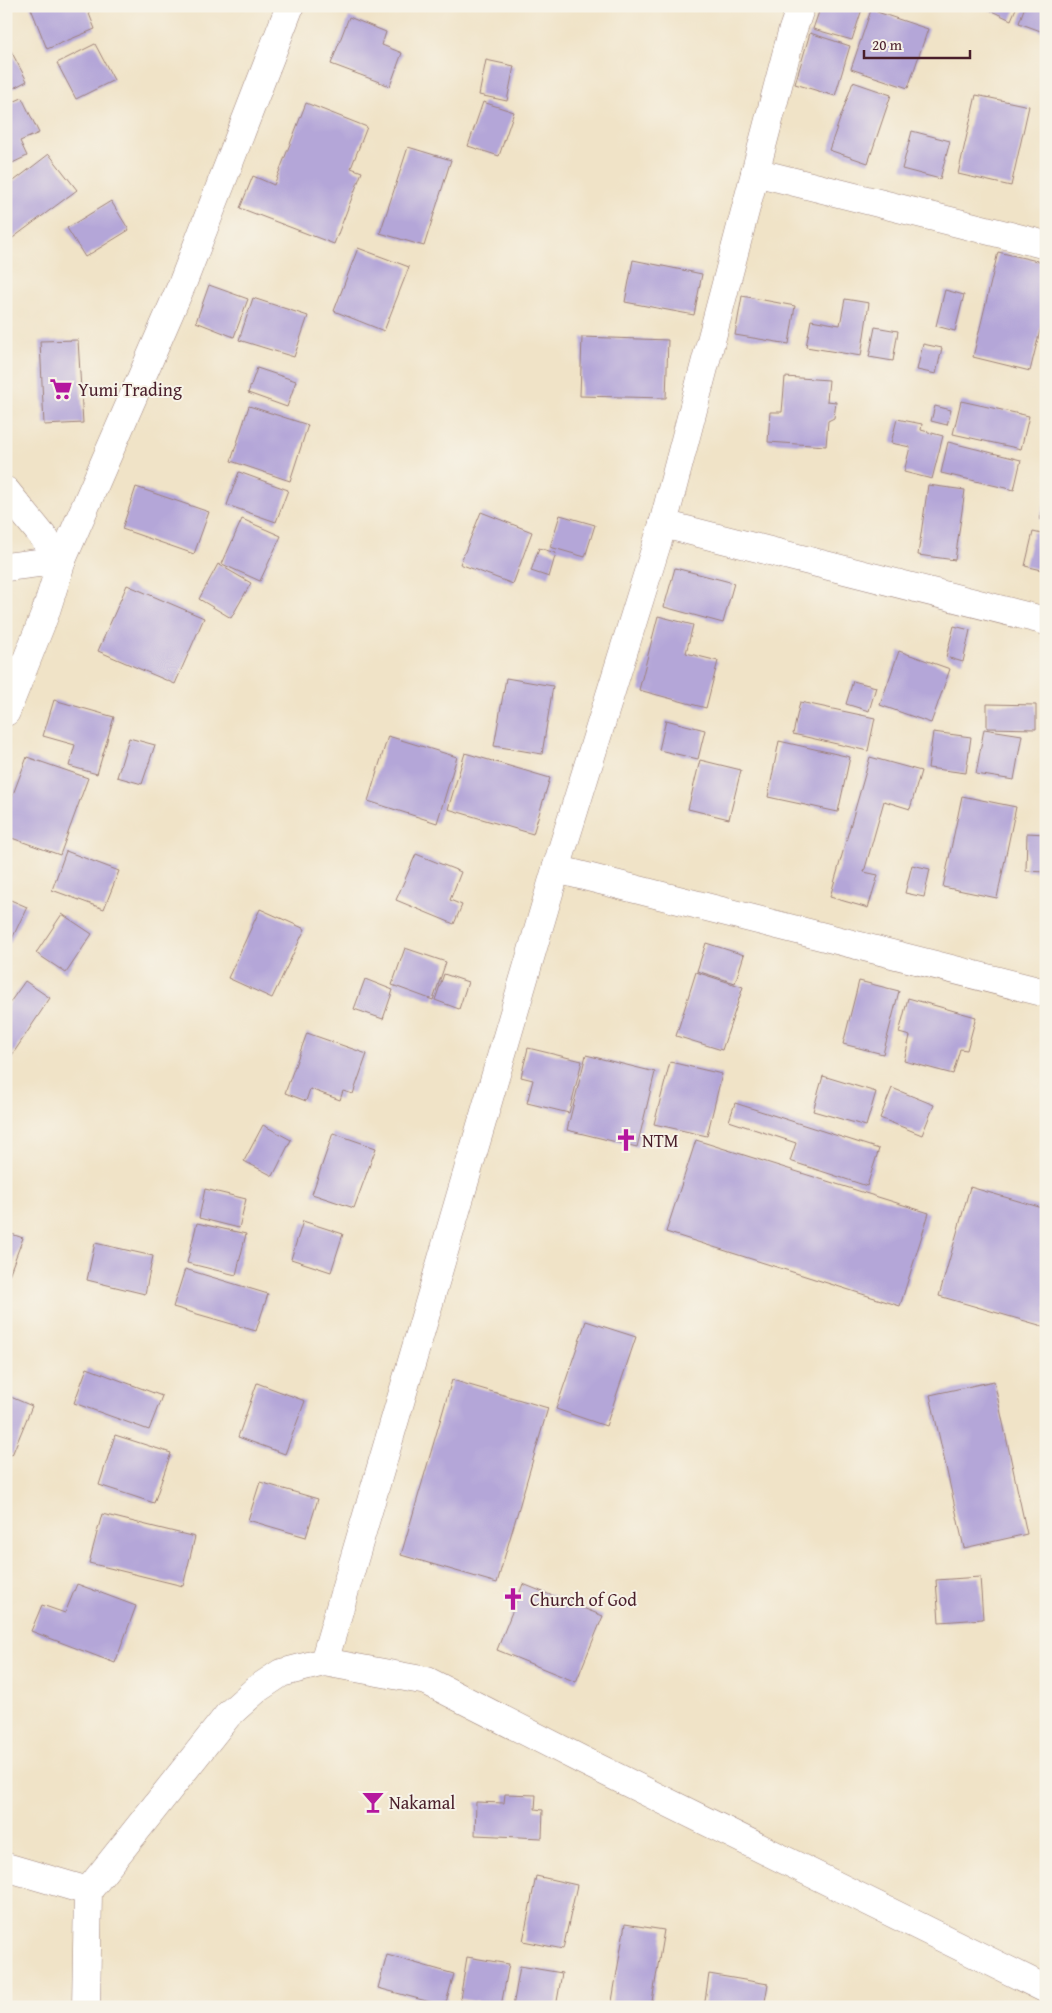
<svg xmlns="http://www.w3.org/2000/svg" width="1052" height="2013" viewBox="0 0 1052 2013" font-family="'Gentium Book Plus',serif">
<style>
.building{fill:#b4a6d8}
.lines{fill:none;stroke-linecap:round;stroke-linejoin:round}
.minor-casing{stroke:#9d8179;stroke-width:29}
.minor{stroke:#fff;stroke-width:28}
.labels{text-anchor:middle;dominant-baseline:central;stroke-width:4;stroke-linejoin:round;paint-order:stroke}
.poi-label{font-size:18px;fill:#4a1f2b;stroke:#f7f3e8;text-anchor:start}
</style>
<rect width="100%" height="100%" fill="#f7f3e8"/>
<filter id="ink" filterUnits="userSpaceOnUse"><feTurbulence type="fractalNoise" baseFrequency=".02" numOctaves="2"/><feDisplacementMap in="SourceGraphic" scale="10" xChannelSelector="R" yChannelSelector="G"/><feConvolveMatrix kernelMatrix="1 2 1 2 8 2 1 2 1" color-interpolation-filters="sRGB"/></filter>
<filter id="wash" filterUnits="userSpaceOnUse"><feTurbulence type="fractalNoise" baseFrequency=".0096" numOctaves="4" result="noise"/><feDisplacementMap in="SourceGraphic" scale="20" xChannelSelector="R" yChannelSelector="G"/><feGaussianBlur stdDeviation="1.12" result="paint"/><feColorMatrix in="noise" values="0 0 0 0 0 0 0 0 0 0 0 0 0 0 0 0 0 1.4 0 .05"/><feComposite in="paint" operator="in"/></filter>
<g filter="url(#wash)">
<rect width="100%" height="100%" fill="#f0e3c7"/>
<g id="blocks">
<g class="building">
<polygon points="30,6 86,6 95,29 47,49"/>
<polygon points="821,6 863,6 852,40 813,29"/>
<polygon points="986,6 1017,6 1011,20 985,8"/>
<polygon points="1025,6 1046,6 1046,33 1019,23"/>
<polygon points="871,10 928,29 908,88 851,69"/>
<polygon points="349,17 386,32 382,45 402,53 390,86 331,64"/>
<polygon points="810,33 850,46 835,96 795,84"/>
<polygon points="95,44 114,80 76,99 57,63"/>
<polygon points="11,51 27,81 6,92 6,53"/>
<polygon points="486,60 514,66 507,101 479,95"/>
<polygon points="853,82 891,95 868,163 829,150"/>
<polygon points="976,95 1029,106 1011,186 958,174"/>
<polygon points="22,98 39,133 20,141 27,156 6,166 6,105"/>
<polygon points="483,102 514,112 499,156 468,146"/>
<polygon points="306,103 367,127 351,168 362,172 334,244 240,208 253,176 274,185"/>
<polygon points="912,131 950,141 940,179 902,169"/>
<polygon points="408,147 451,160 424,246 380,233"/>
<polygon points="49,154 77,190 6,243 6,187"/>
<polygon points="111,201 129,230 85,257 67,228"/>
<polygon points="358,248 409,267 384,331 334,311"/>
<polygon points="998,252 1046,263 1046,306 1030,371 973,357"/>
<polygon points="633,260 702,274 694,315 625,302"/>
<polygon points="209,285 248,299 234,337 196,322"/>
<polygon points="945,290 964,295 955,331 936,326"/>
<polygon points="742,296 795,306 789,344 735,335"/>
<polygon points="253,298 308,316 294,357 239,340"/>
<polygon points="845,299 869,303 861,356 806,347 811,320 840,325"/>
<polygon points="875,327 898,331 893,361 869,357"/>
<polygon points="582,337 668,340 666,398 580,396"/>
<polygon points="78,340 83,423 44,425 40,341"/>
<polygon points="923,344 942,348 936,374 917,370"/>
<polygon points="257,368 296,381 287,407 248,393"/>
<polygon points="785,377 829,380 827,401 836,402 834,418 828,421 826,446 768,442 770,412 782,412"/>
<polygon points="961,401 1029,416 1021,449 953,434"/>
<polygon points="249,406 308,425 290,481 231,461"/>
<polygon points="935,406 951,410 947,425 931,421"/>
<polygon points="897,419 922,424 921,430 943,436 932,479 904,472 910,447 891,443"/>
<polygon points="948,442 1021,460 1014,490 941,473"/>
<polygon points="239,472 288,490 276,522 227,505"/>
<polygon points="928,485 965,490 955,560 918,555"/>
<polygon points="136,487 209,512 194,554 122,529"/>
<polygon points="1046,498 1046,521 1040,519"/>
<polygon points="481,512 532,532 513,584 460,564"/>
<polygon points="560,515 595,525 585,557 550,547"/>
<polygon points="242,519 281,536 260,581 222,564"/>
<polygon points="1033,532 1046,535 1046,571 1025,566"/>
<polygon points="539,548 556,553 549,577 531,571"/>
<polygon points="218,564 251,583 231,618 199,599"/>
<polygon points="675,568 734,583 723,623 664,607"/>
<polygon points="127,585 204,618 175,684 98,651"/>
<polygon points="658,616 693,625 686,653 718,661 706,708 639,690"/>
<polygon points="954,626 970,630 963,662 946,657"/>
<polygon points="899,651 950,669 931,723 880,705"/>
<polygon points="506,678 553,686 542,754 494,746"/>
<polygon points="853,681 876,687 869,711 846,704"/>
<polygon points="54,700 114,717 97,774 69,766 75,745 43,736"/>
<polygon points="800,702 875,718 868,751 793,734"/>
<polygon points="987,704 1036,705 1036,729 987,728"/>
<polygon points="666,720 705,730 698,759 659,750"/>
<polygon points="984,729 1022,735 1014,780 976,774"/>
<polygon points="933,732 971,737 966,773 928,768"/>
<polygon points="388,736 457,757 437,823 368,801"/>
<polygon points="129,738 155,745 142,784 117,777"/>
<polygon points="779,741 850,757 838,812 768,797"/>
<polygon points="465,753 550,778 533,834 448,809"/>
<polygon points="27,757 88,778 60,855 6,836 6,813"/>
<polygon points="870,757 921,771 910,809 884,801 864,872 878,875 868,908 830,897"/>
<polygon points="700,760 741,770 729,819 688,809"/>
<polygon points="962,796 1016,807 997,898 943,887"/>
<polygon points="1027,833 1046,834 1046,872 1026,871"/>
<polygon points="66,851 119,871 104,909 52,890"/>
<polygon points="416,854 461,872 450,900 462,905 454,924 396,900"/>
<polygon points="912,865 930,869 924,897 905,893"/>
<polygon points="6,898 27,907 10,943 6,942"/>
<polygon points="260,909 305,929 272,998 228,978"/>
<polygon points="62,914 92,934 66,973 36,953"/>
<polygon points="706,943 744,955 735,983 697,971"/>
<polygon points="405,948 446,962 433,1000 392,985"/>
<polygon points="696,972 743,987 722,1050 676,1036"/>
<polygon points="444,974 468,982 459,1009 435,1000"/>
<polygon points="365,979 393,990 383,1019 354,1009"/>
<polygon points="25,981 50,998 10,1058 6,1055 6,1008"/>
<polygon points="859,981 899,991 883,1054 843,1044"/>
<polygon points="908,998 976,1017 967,1050 960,1049 953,1074 904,1061 910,1036 899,1033"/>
<polygon points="307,1033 367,1054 353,1094 343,1091 340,1100 310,1089 306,1101 285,1093"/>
<polygon points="528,1048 582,1061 569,1113 527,1103 533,1080 521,1077"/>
<polygon points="586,1055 655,1072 637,1147 567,1130"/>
<polygon points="670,1062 722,1074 707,1136 654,1124"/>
<polygon points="823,1076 876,1092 866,1126 813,1111"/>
<polygon points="892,1088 934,1105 922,1135 880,1118"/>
<polygon points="735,1103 879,1149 867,1186 790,1161 796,1143 729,1121"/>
<polygon points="263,1125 291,1140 273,1176 244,1161"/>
<polygon points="333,1133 376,1148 354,1208 312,1194"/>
<polygon points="696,1140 929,1213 900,1306 666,1232"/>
<polygon points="970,1187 1046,1209 1046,1327 939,1296"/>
<polygon points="205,1189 246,1199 239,1228 199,1218"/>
<polygon points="303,1221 343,1234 331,1272 291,1259"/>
<polygon points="197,1223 246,1234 236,1275 187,1263"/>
<polygon points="6,1232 23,1238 6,1283"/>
<polygon points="95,1243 153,1256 145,1294 87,1280"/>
<polygon points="185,1269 268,1294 256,1331 173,1307"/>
<polygon points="586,1321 636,1337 606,1426 556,1409"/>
<polygon points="87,1368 162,1396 149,1430 74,1403"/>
<polygon points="452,1380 548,1408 497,1583 401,1555"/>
<polygon points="994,1381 1027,1534 964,1548 930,1395"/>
<polygon points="257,1383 305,1401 285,1454 238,1437"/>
<polygon points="6,1395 32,1406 12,1455 6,1453"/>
<polygon points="115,1435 171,1453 154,1503 99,1485"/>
<polygon points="260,1482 318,1499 306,1537 248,1520"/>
<polygon points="102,1514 195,1537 183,1586 89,1563"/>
<polygon points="980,1577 983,1619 939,1622 936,1580"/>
<polygon points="77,1584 136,1606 115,1663 31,1631 42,1605 65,1613"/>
<polygon points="523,1584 603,1616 576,1682 497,1650"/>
<polygon points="505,1794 536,1795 535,1809 543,1810 542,1838 475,1835 476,1802 504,1803"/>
<polygon points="536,1876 577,1885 563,1949 523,1941"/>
<polygon points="625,1924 664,1930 651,2007 611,2007"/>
<polygon points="387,1955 454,1974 445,2006 378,1988"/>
<polygon points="467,1957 509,1964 501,2006 460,1999"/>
<polygon points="520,1966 562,1973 556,2007 513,2007"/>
<polygon points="709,1974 768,1984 764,2007 704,2007"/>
</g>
</g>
</g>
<g filter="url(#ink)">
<use href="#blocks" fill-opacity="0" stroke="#9d8179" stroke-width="1"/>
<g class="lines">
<defs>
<g id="minor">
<polyline points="801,6 792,32 663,524 556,869 1046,993"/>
<polyline points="755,172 1046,245"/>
<polyline points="6,491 62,560"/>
<polyline points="663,524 1046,621"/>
<polyline points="6,567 62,560"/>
<polyline points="6,712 45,614 62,560 183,282 290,6"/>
<polyline points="324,1662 556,869"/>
<polyline points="6,1867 88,1891"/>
<polyline points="86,2007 88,1891 228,1715 257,1689 281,1673 324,1662 427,1681 582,1760 1046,1989"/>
</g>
</defs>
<use href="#minor" class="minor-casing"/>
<use href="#minor" class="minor"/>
</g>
</g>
<defs>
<symbol id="supermarket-bare" viewBox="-9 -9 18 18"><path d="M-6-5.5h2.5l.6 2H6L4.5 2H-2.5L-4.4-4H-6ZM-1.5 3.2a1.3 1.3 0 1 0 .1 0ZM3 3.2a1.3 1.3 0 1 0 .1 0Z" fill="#b5179e" stroke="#f7f3e8" stroke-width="2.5" paint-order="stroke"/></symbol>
<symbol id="church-bare" viewBox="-9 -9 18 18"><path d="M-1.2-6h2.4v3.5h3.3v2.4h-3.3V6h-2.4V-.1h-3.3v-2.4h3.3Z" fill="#b5179e" stroke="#f7f3e8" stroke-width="2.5" paint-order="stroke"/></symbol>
<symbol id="bar-bare" viewBox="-9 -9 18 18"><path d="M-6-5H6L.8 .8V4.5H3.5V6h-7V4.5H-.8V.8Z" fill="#b5179e" stroke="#f7f3e8" stroke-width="2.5" paint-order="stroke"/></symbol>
</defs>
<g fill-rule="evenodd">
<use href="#supermarket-bare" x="45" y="373" width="32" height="32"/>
<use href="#church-bare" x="610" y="1124" width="32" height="32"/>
<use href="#church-bare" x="497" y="1583" width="32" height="32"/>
<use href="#bar-bare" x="357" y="1786" width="32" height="32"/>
</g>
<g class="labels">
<g class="poi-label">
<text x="78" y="389">Yumi Trading</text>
<text x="642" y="1140">NTM</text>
<text x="530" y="1599">Church of God</text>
<text x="389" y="1802">Nakamal</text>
</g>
</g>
<rect width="1052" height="2013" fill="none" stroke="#f7f3e8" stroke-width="25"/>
<path d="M864 50v8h106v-8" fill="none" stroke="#4a1f2b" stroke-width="2.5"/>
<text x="872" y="50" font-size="15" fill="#4a1f2b" stroke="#f7f3e8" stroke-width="4" paint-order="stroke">20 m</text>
</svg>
